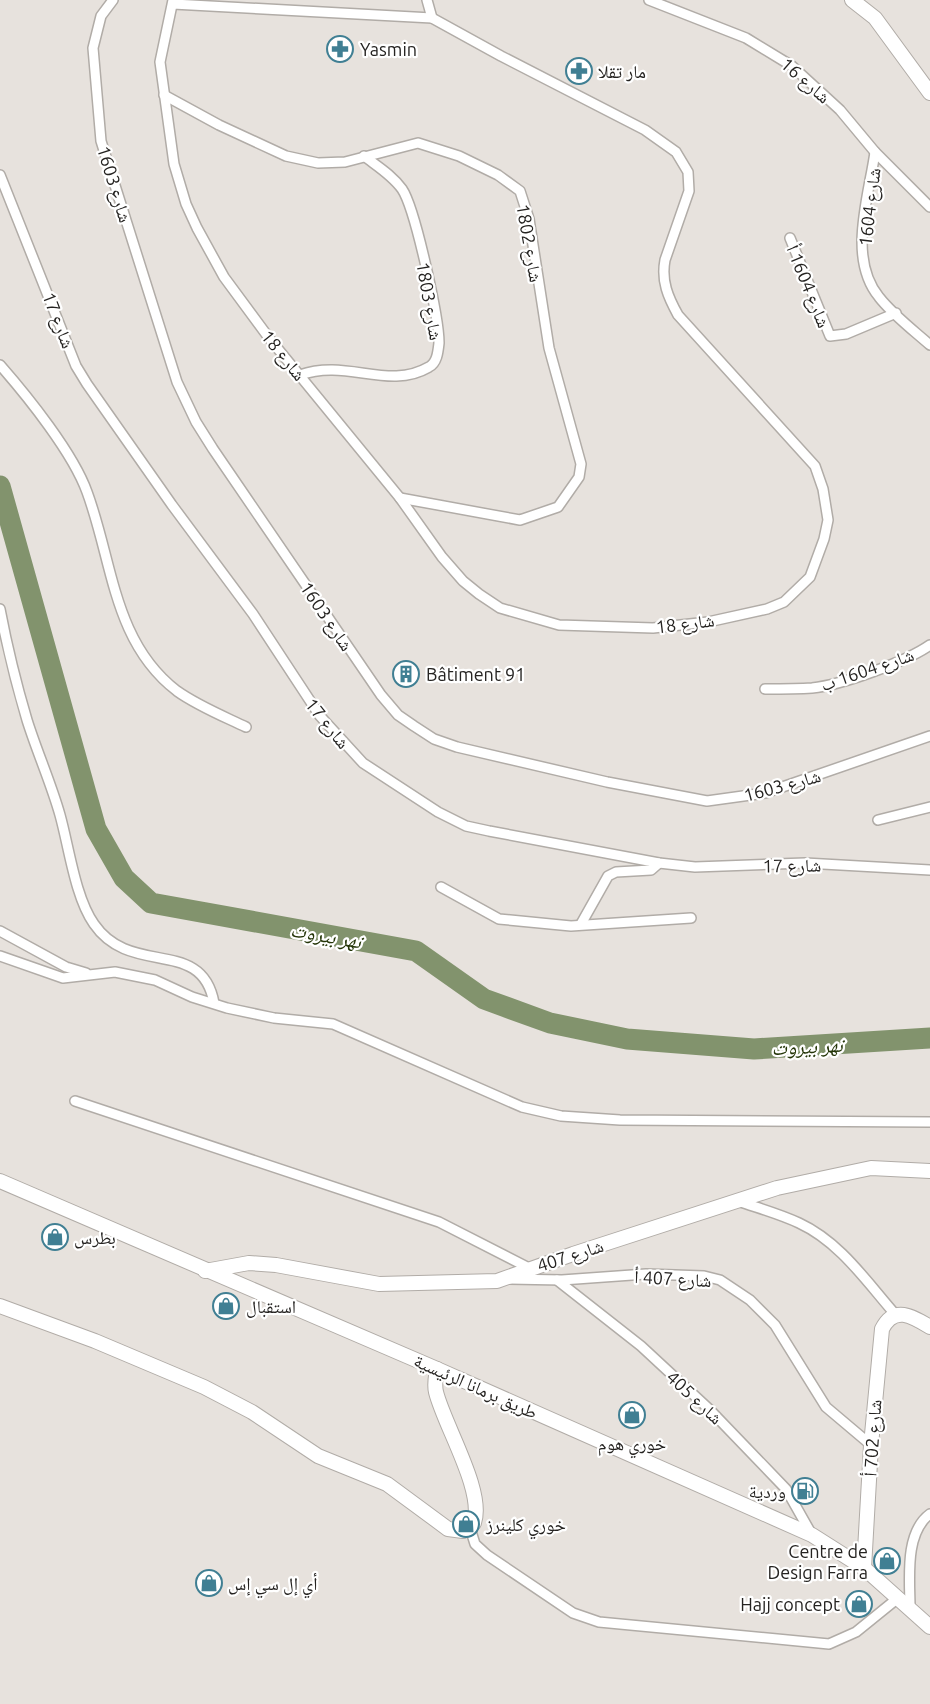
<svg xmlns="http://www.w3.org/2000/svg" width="930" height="1704" viewBox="0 0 930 1704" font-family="Ubuntu,'Noto Naskh Arabic',sans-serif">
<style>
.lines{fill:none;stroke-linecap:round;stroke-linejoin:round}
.river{stroke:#82936d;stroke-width:21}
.street-casing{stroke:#b1aca7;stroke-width:12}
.secondary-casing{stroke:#b1aca7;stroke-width:16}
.street{stroke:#fff;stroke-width:9}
.secondary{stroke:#fff;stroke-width:14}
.labels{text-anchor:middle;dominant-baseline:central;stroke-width:4.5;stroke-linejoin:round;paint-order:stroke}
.poi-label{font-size:18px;fill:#252321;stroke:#fff;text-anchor:start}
.street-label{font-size:18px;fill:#252321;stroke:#fff}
.water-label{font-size:20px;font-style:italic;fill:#243508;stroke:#fff}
</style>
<rect width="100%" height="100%" fill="#e7e2dd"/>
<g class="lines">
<polyline class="river" points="0,486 96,829 124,878 151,903 416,951 484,999 550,1023 627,1039 754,1049 930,1038"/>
<defs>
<g id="street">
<polyline points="113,0 101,16 93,48 101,141 177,382 196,422 213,449 381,695 398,715 414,726 434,739 457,747 607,782 707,801 765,793 930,736"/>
<polyline points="427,0 432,18"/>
<polyline points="649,0 746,38 792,66 840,110 875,152 930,207"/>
<path d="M173 4 432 18 501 56 645 130 676 152 688 172 689 191 665 260C661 281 668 297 678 315L815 466 823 489 828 520 824 539 810 577 784 602 767 609 708 622 653 628 559 625 500 608 479 594 463 581 442 557 400 498 269 338 224 277 197 228 186 204 174 164 160 62 173 0"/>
<polyline points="164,95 219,125 286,156 318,163 345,162 418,143 459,156 498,175 520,191 529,219 549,348 581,464 579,477 558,507 520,520 400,498"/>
<path d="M875 152C869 196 847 258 879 297 892 314 913 330 930 345"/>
<polyline points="0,175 76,366 87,384 172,505 253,614 320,716 363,763 438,812 466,826 489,831 659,863 695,867 805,863 930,870"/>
<polyline points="790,238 830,336 846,334 896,313"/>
<path d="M0 365C28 397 73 453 87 492 113 562 113 642 177 691 198 706 223 716 246 727"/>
<path d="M300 375C347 358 388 391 429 367 437 363 438 352 439 343 439 318 415 208 402 189 392 175 377 166 364 156"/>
<path d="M0 609C7 646 16 683 27 720 37 752 51 783 60 815 69 847 75 897 94 924 131 978 202 936 214 1003"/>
<path d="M765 689C781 689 797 689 812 688 841 685 906 662 930 645"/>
<polyline points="878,820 930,807"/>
<polyline points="441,887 499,919 571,926 691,918"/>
<polyline points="581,924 608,876 616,872 651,870 659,863"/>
<polyline points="0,931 66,967 86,973"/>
<polyline points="0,956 63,978 115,972 155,980 192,997 227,1008 274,1018 333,1024 522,1107 561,1116 620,1120 930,1122"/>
<polyline points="75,1101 439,1222 529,1268"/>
<path d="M738 1201C758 1208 780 1214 799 1223 840 1242 866 1281 895 1314"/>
<polyline points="509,1279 562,1280 646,1274 704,1276 720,1280 750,1300 775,1325 826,1407 871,1445"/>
<polyline points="557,1280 641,1346 710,1410 786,1489 812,1535"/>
<polyline points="470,1528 475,1544 487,1555 573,1613 599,1622 829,1644 856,1632 898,1598"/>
<path d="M910 1608C910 1580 904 1533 930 1514"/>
</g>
<g id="secondary">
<polyline points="852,0 875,18 930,93"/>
<polyline points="0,1181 437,1369 812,1535 864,1568 930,1627"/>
<polyline points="205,1271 249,1263 276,1265 379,1284 497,1281 573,1254 777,1188 871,1168 930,1171"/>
<path d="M0 1306 95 1341 204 1387 252 1412 318 1456 387 1484 448 1529 463 1531 474 1523C485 1491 444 1425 436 1392 434 1384 436 1377 437 1369"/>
<path d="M864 1568 871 1445 882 1329C894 1305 912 1316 930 1327"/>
</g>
</defs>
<use href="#street" class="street-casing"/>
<use href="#secondary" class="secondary-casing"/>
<use href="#street" class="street"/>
<use href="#secondary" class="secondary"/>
</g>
<defs>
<symbol id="pharmacy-ring" viewBox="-11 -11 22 22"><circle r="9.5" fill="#fff" stroke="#407f93" stroke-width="1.5"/><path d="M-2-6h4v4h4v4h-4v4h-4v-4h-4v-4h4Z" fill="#407f93"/></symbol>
<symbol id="building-ring" viewBox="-11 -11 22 22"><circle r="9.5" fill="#fff" stroke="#407f93" stroke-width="1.5"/><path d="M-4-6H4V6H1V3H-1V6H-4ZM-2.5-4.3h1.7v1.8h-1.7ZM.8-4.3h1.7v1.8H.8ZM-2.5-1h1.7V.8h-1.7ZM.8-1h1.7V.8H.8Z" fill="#407f93"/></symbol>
<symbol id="shop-ring" viewBox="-11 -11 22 22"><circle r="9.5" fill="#fff" stroke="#407f93" stroke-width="1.5"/><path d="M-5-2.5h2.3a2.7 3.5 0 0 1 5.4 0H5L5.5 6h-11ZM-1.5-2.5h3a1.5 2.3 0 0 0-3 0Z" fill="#407f93"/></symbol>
<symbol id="fuel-ring" viewBox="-11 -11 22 22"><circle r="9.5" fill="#fff" stroke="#407f93" stroke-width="1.5"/><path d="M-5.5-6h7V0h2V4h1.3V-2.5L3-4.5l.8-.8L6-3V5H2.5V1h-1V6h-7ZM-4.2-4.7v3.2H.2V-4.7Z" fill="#407f93"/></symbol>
</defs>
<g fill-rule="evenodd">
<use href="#pharmacy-ring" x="325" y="34" width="30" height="30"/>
<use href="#pharmacy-ring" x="564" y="56" width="30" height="30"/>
<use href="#building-ring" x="391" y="659" width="30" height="30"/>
<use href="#shop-ring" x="40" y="1222" width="30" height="30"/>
<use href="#shop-ring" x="211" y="1291" width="30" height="30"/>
<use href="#shop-ring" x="617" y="1400" width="30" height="30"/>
<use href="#fuel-ring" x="790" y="1476" width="30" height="30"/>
<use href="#shop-ring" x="451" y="1509" width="30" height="30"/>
<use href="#shop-ring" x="872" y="1546" width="30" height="30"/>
<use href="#shop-ring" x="194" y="1568" width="30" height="30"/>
<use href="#shop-ring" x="844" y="1589" width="30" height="30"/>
</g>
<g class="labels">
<g class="poi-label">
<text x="360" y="49">Yasmin</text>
<text x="598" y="71">مار تقلا</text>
<text x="426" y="674">Bâtiment 91</text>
<text x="74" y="1237">بطرس</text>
<text x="246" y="1306">استقبال</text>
<text x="632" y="1443" text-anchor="middle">خوري هوم</text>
<text x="786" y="1491" text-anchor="end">وردية</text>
<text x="486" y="1524">خوري كلينرز</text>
<text x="868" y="1551" text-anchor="end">Centre de<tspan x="868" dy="21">Design Farra</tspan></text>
<text x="228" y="1583">أي إل سي إس</text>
<text x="840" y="1604" text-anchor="end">Hajj concept</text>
</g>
<g class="street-label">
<text transform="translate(806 80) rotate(41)">شارع 16</text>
<text transform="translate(115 184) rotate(73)">شارع 1603</text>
<text transform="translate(869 207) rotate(-83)">شارع 1604</text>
<text transform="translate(530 243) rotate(80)">شارع 1802</text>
<text transform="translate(809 286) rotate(68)">شارع 1604 أ</text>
<text transform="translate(430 301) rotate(80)">شارع 1803</text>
<text transform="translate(59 320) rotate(69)">شارع 17</text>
<text transform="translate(284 355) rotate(51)">شارع 18</text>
<text transform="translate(327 616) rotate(56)">شارع 1603</text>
<text transform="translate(685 623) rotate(-7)">شارع 18</text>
<text transform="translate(867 669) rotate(-19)">شارع 1604 ب</text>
<text transform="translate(328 723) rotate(51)">شارع 17</text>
<text transform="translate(782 785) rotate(-15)">شارع 1603</text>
<text transform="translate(792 865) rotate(-1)">شارع 17</text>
<text transform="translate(570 1255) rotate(-18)">شارع 407</text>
<text transform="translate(673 1278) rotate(3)">شارع 407 أ</text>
<text transform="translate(476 1386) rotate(24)">طريق برمانا الرئيسية</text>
<text transform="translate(695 1397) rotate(43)">شارع 405</text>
<text transform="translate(872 1438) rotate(-86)">شارع 702 أ</text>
</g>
<g class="water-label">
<text transform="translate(326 935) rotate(10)">نهر بيروت</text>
<text transform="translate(807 1046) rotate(-3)">نهر بيروت</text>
</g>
</g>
</svg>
